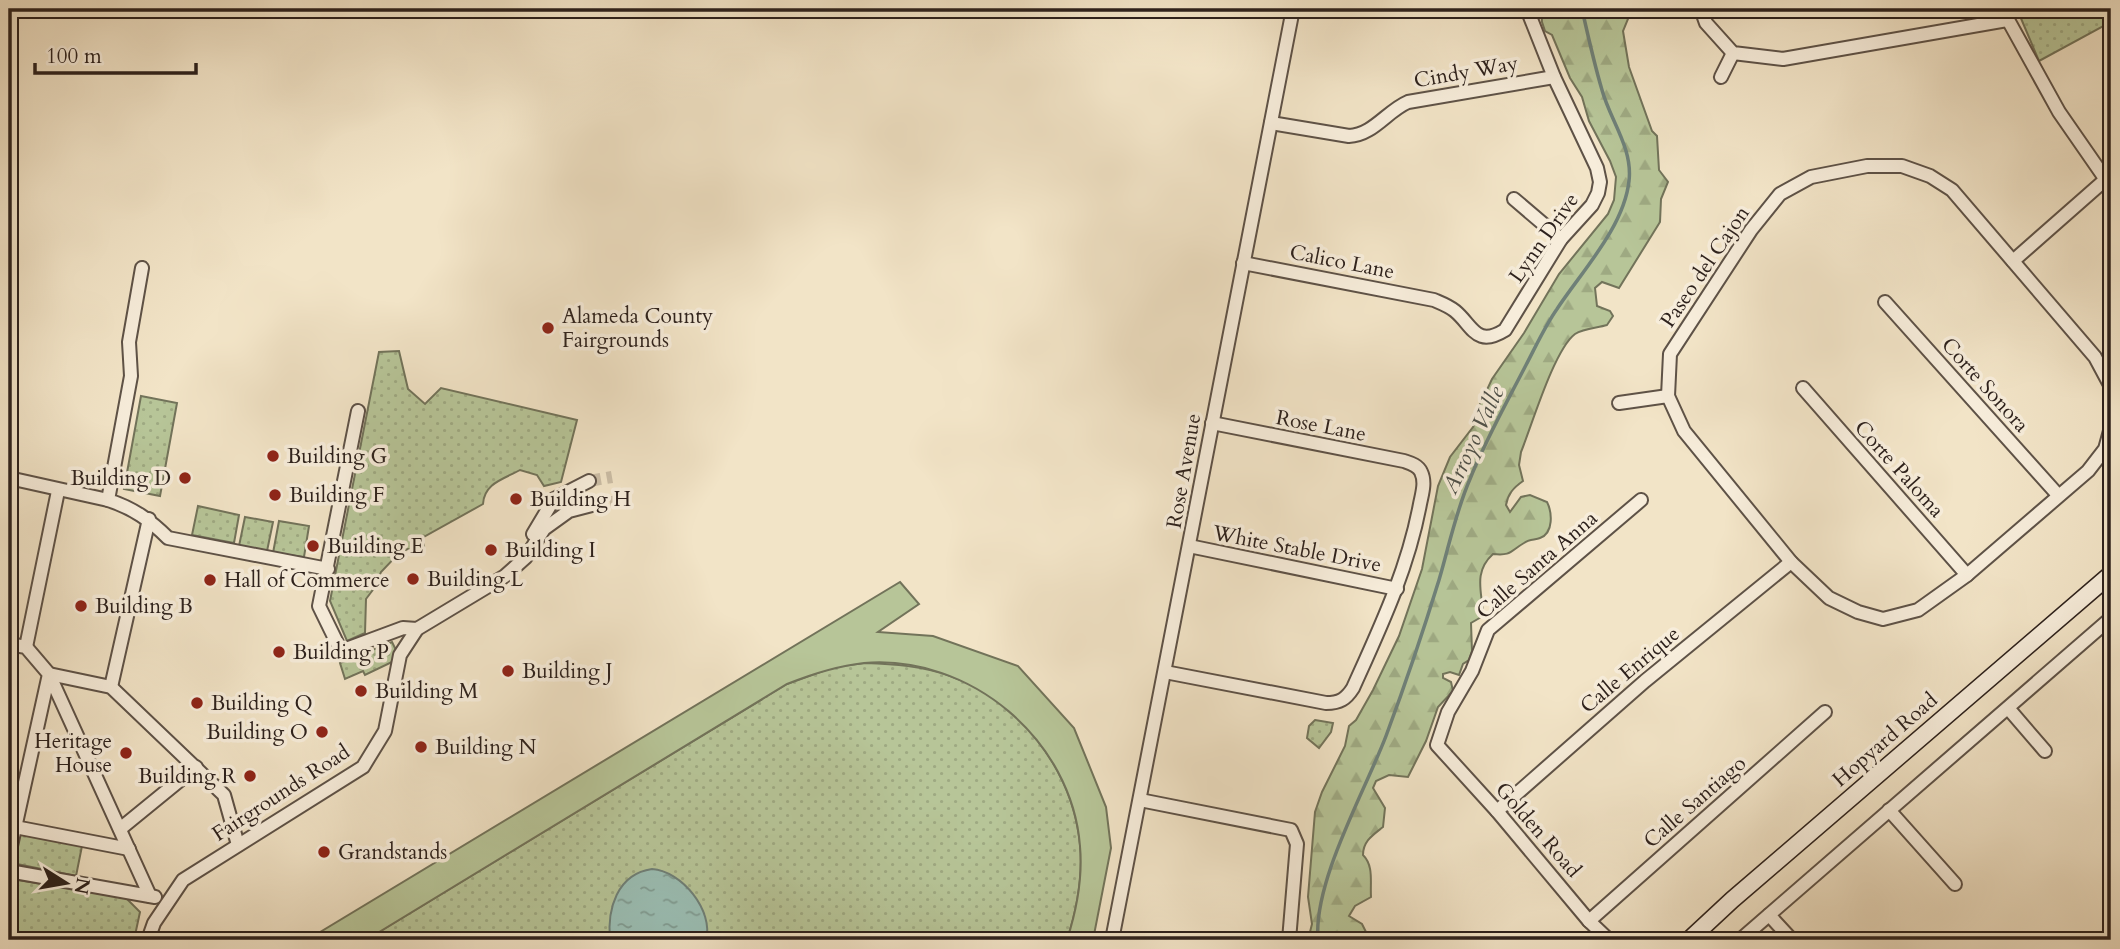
<svg xmlns="http://www.w3.org/2000/svg" width="2120" height="949" viewBox="0 0 2120 949" font-family="Cardo,serif">
<style>
.grass{fill:url(#grass-dots);stroke:#72735a;stroke-width:2}
.forest{fill:url(#forest-firs);stroke:#72735a;stroke-width:2}
.pitch{fill:#b7c598;stroke:#72735a;stroke-width:2}
.water{fill:url(#water-ripples);stroke:#6f8078;stroke-width:2}
.lines{fill:none;stroke-linecap:round;stroke-linejoin:round}
.stream{stroke:#6f8078;stroke-width:3.5}
.minor-tunnel{stroke:#cbbda5;stroke-width:12;stroke-dasharray:12 6;stroke-linecap:butt}
.minor-casing{stroke:#5e5247;stroke-width:16}
.secondary-casing{stroke:#2d211c;stroke-width:19}
.minor{stroke:#f7eddb;stroke-width:12}
.secondary{stroke:#f7eddb;stroke-width:16}
.poi-dot{fill:#8f2418;stroke:#f7eddb;stroke-width:2.5}
.labels{text-anchor:middle;dominant-baseline:central;stroke-width:7;stroke-linejoin:round;paint-order:stroke}
.street-label{font-size:21px;fill:#2d211c;stroke:#f7eddb}
.poi-label{font-size:21px;fill:#2d211c;stroke:#f7eddb;text-anchor:start}
.water-label{font-size:23px;font-style:italic;fill:#4e504a;stroke:#f7eddb}
</style>
<defs>
<pattern id="grass-dots" width="8" height="8" patternUnits="userSpaceOnUse" patternTransform="scale(1.75)"><rect width="8" height="8" fill="#b7c598"/><path d="M2 2h.1M6 6h.1" fill="none" stroke="#9ea982" stroke-width="1.8" stroke-linecap="round"/></pattern>
<pattern id="forest-firs" width="22" height="20" patternUnits="userSpaceOnUse" patternTransform="scale(1.75)"><rect width="22" height="20" fill="#b7c598"/><path d="M5 1l3.5 6h-7zM16 11l3.5 6h-7z" fill="#9ea982"/></pattern>
<pattern id="water-ripples" width="26" height="14" patternUnits="userSpaceOnUse" patternTransform="scale(1.75)"><rect width="26" height="14" fill="#9bbfb5"/><path d="M2 4q2-2 4 0t4 0M15 11q2-2 4 0t4 0" fill="none" stroke="#7f9b92"/></pattern>
</defs>
<rect width="100%" height="100%" fill="#f2e4c7"/>
<filter id="stains"><feTurbulence type="fractalNoise" baseFrequency=".00286" numOctaves="4"/><feColorMatrix values="0 0 0 0 .2 0 0 0 0 .09 0 0 0 0 .02 0 0 0 .5 -.17"/></filter>
<radialGradient id="worn" r=".72"><stop offset=".6" stop-color="#630" stop-opacity="0"/><stop offset="1" stop-color="#630" stop-opacity=".3"/></radialGradient>
<g class="grass">
<polygon points="2017,9 2111,9 2111,22 2039,61"/>
<path d="M399 351 408 389 425 404 441 388 577 420 561 482 544 486 537 475 520 470C504 479 484 483 483 504L422 538 424 546 411 553 408 549 400 552 381 572 375 587 366 599 365 633 347 641 330 601 379 352Z"/>
<polygon points="141,396 177,403 160,496 124,489"/>
<polygon points="198,506 239,515 234,543 192,535"/>
<polygon points="245,517 273,522 267,551 239,546"/>
<polygon points="279,521 309,526 304,557 273,553"/>
<polygon points="392,642 396,650 392,662 365,675 363,671 345,679 340,663"/>
<path d="M865 663C894 664 922 666 950 676 1020 701 1073 771 1080 845 1083 878 1077 909 1067 940H366L787 684 834 667Z"/>
<polygon points="1315,720 1333,723 1331,732 1319,748 1307,738 1309,726"/>
<polygon points="18,833 82,846 76,876 12,863"/>
<polygon points="12,879 126,898 140,912 134,940 9,940 9,897"/>
</g>
<path class="forest" d="M1541 9H1625L1630 14 1623 31 1629 67 1652 131 1657 136 1659 170 1668 182 1661 199 1660 222 1619 288 1602 282 1595 288 1597 306 1610 311 1613 316 1607 325C1597 328 1584 328 1575 334 1554 350 1532 425 1521 452L1519 465 1523 481C1513 488 1508 494 1506 505L1510 512 1521 497 1530 495 1547 502C1552 512 1554 533 1540 538 1535 540 1529 539 1524 543 1510 551 1512 556 1493 554 1472 573 1483 594 1483 616L1471 623 1472 651 1469 660 1463 664 1459 675 1450 672 1443 674V678L1451 682 1453 691 1438 707 1426 741 1408 777 1389 775 1376 781 1373 788 1385 808 1383 827C1373 835 1363 841 1363 855 1374 866 1370 882 1371 897L1355 906 1349 916 1362 924 1370 940H1308L1312 924 1308 897 1315 812 1322 792 1345 746 1349 726 1356 720 1373 690 1399 636 1422 569 1438 486 1450 457 1473 427 1480 411V398L1486 392 1492 379 1524 333 1559 274 1608 214 1614 200 1616 177 1610 161 1589 121 1582 97 1570 78 1552 35 1545 31 1542 22Z"/>
<path class="pitch" d="M900 582 919 604 878 632 933 636 1018 666 1074 728 1106 807 1111 848 1093 940H1067C1077 909 1083 879 1080 846 1072 740 970 654 864 663 837 666 812 674 787 684L366 940H307Z"/>
<path class="water" d="M652 869C682 871 714 911 706 940H610C607 909 617 874 652 869Z"/>
<g class="lines">
<path class="stream" d="M1318 940C1313 882 1365 791 1386 736 1405 685 1423 632 1439 580 1449 546 1456 511 1470 479 1486 439 1507 402 1526 365 1536 346 1545 326 1557 309 1582 271 1624 227 1629 181 1633 148 1610 120 1602 90 1594 63 1588 36 1582 9"/>
<g class="minor-tunnel">
<polyline points="589,481 612,477"/>
<polyline points="592,505 619,501"/>
</g>
<defs>
<g id="minor">
<polyline points="1701,9 1706,23 1733,53 1783,59 2007,20"/>
<polyline points="2002,9 2059,112 2111,187"/>
<polyline points="1721,77 1733,53"/>
<path d="M1271 123 1349 136C1373 135 1387 111 1408 102L1554 77"/>
<polyline points="1514,199 1561,239"/>
<polyline points="2013,261 2105,180"/>
<path d="M1243 263 1434 300C1441 303 1449 306 1455 311 1473 326 1476 348 1505 330L1561 239 1592 205 1598 193 1600 182 1597 168 1554 77 1527 9"/>
<path d="M142 268 129 342 131 376 108 500C133 508 150 520 168 538L328 569"/>
<polyline points="1885,302 2058,495"/>
<polyline points="1803,388 1967,575"/>
<polyline points="2111,395 2110,385 2095,357 1952,190 1930,176 1902,166 1867,166 1811,177 1780,194 1751,230 1670,354 1668,396 1684,431 1791,562 1829,598 1858,612 1883,619 1918,610 1967,575 2088,471 2105,449 2111,427"/>
<polyline points="1619,403 1668,396"/>
<polyline points="358,411 319,606 341,651 403,628 417,629"/>
<polyline points="9,478 108,500"/>
<polyline points="533,534 554,499 589,481"/>
<polyline points="1189,546 1397,589"/>
<polyline points="9,644 26,647 49,674 9,855"/>
<polyline points="26,647 58,491"/>
<path d="M1165 672 1326 703C1340 703 1346 699 1353 688 1380 628 1408 569 1420 504 1422 494 1426 482 1421 472 1418 465 1410 463 1404 461L1212 423"/>
<polyline points="49,674 111,687 224,795 238,845"/>
<polyline points="49,674 150,896"/>
<polyline points="111,687 149,519"/>
<polyline points="2008,708 2045,751"/>
<polyline points="1140,800 1291,830 1297,844 1289,940"/>
<polyline points="1889,810 1955,884"/>
<polyline points="1497,811 1645,681 1791,562"/>
<polyline points="15,827 129,849"/>
<polyline points="120,829 196,767"/>
<polyline points="9,871 155,897"/>
<polyline points="1769,915 1792,940"/>
<polyline points="1589,921 1825,712"/>
<polyline points="148,940 154,923 183,880 363,767 385,731 400,655 417,629 505,576 526,557 544,529 569,511 592,505"/>
<polyline points="1112,940 1293,9"/>
<polyline points="1609,940 1589,921 1497,811 1437,745 1448,712 1472,671 1488,630 1641,500"/>
<polyline points="1740,940 2111,618"/>
</g>
<polyline id="secondary" points="1689,940 1732,900 2111,574"/>
</defs>
<use href="#minor" class="minor-casing"/>
<use href="#secondary" class="secondary-casing"/>
<use href="#minor" class="minor"/>
<use href="#secondary" class="secondary"/>
</g>
<g class="poi-dot">
<circle cx="548" cy="328" r="7"/>
<circle cx="273" cy="456" r="7"/>
<circle cx="185" cy="478" r="7"/>
<circle cx="275" cy="495" r="7"/>
<circle cx="516" cy="499" r="7"/>
<circle cx="313" cy="546" r="7"/>
<circle cx="491" cy="550" r="7"/>
<circle cx="413" cy="579" r="7"/>
<circle cx="210" cy="580" r="7"/>
<circle cx="81" cy="606" r="7"/>
<circle cx="279" cy="652" r="7"/>
<circle cx="508" cy="671" r="7"/>
<circle cx="361" cy="691" r="7"/>
<circle cx="197" cy="703" r="7"/>
<circle cx="322" cy="732" r="7"/>
<circle cx="421" cy="747" r="7"/>
<circle cx="126" cy="753" r="7"/>
<circle cx="250" cy="776" r="7"/>
<circle cx="324" cy="852" r="7"/>
</g>
<g class="labels">
<g class="street-label">
<text transform="translate(1466 72) rotate(-10)">Cindy Way</text>
<text transform="translate(1544 238) rotate(-55)">Lynn Drive</text>
<text transform="translate(1342 262) rotate(11)">Calico Lane</text>
<text transform="translate(1705 267) rotate(-56)">Paseo del Cajon</text>
<text transform="translate(1985 385) rotate(48)">Corte Sonora</text>
<text transform="translate(1321 426) rotate(11)">Rose Lane</text>
<text transform="translate(1899 469) rotate(48)">Corte Paloma</text>
<text transform="translate(1184 471) rotate(-80)">Rose Avenue</text>
<text transform="translate(1297 549) rotate(11)">White Stable Drive</text>
<text transform="translate(1537 565) rotate(-41)">Calle Santa Anna</text>
<text transform="translate(1630 670) rotate(-40)">Calle Enrique</text>
<text transform="translate(1885 740) rotate(-41)">Hopyard Road</text>
<text transform="translate(281 793) rotate(-33)">Fairgrounds Road</text>
<text transform="translate(1695 802) rotate(-41)">Calle Santiago</text>
<text transform="translate(1538 830) rotate(49)">Golden Road</text>
</g>
<g class="poi-label">
<text x="562" y="316">Alameda County<tspan x="562" dy="24">Fairgrounds</tspan></text>
<text x="287" y="456">Building G</text>
<text x="171" y="478" text-anchor="end">Building D</text>
<text x="289" y="495">Building F</text>
<text x="530" y="499">Building H</text>
<text x="327" y="546">Building E</text>
<text x="505" y="550">Building I</text>
<text x="427" y="579">Building L</text>
<text x="224" y="580">Hall of Commerce</text>
<text x="95" y="606">Building B</text>
<text x="293" y="652">Building P</text>
<text x="522" y="671">Building J</text>
<text x="375" y="691">Building M</text>
<text x="211" y="703">Building Q</text>
<text x="308" y="732" text-anchor="end">Building O</text>
<text x="112" y="741" text-anchor="end">Heritage<tspan x="112" dy="24">House</tspan></text>
<text x="435" y="747">Building N</text>
<text x="236" y="776" text-anchor="end">Building R</text>
<text x="338" y="852">Grandstands</text>
</g>
<g class="water-label">
<text transform="translate(1473 440) rotate(-65)">Arroyo Valle</text>
</g>
</g>
<rect width="2120" height="949" fill="none" stroke="#f2e4c7" stroke-width="35"/>
<rect x="10" y="10" width="2099" height="928" fill="none" stroke="#2d211c" stroke-width="3.5"/>
<rect x="18" y="18" width="2085" height="914" fill="none" stroke="#2d211c" stroke-width="2"/>
<g transform="translate(66 883) rotate(101)" stroke="#f7eddb" stroke-width="5" paint-order="stroke">
<path d="M0-5L12 26L0 18L-12 26Z" fill="#2d211c"/>
<text y="-10" font-size="19" font-weight="bold" text-anchor="middle" fill="#2d211c">N</text>
</g>
<path d="M35 63v10h161v-10" fill="none" stroke="#2d211c" stroke-width="3.5"/>
<text x="46" y="63" font-size="21" fill="#2d211c" stroke="#f7eddb" stroke-width="5" paint-order="stroke">100 m</text>
<rect width="100%" height="100%" filter="url(#stains)"/>
<rect width="100%" height="100%" fill="url(#worn)"/>
</svg>
